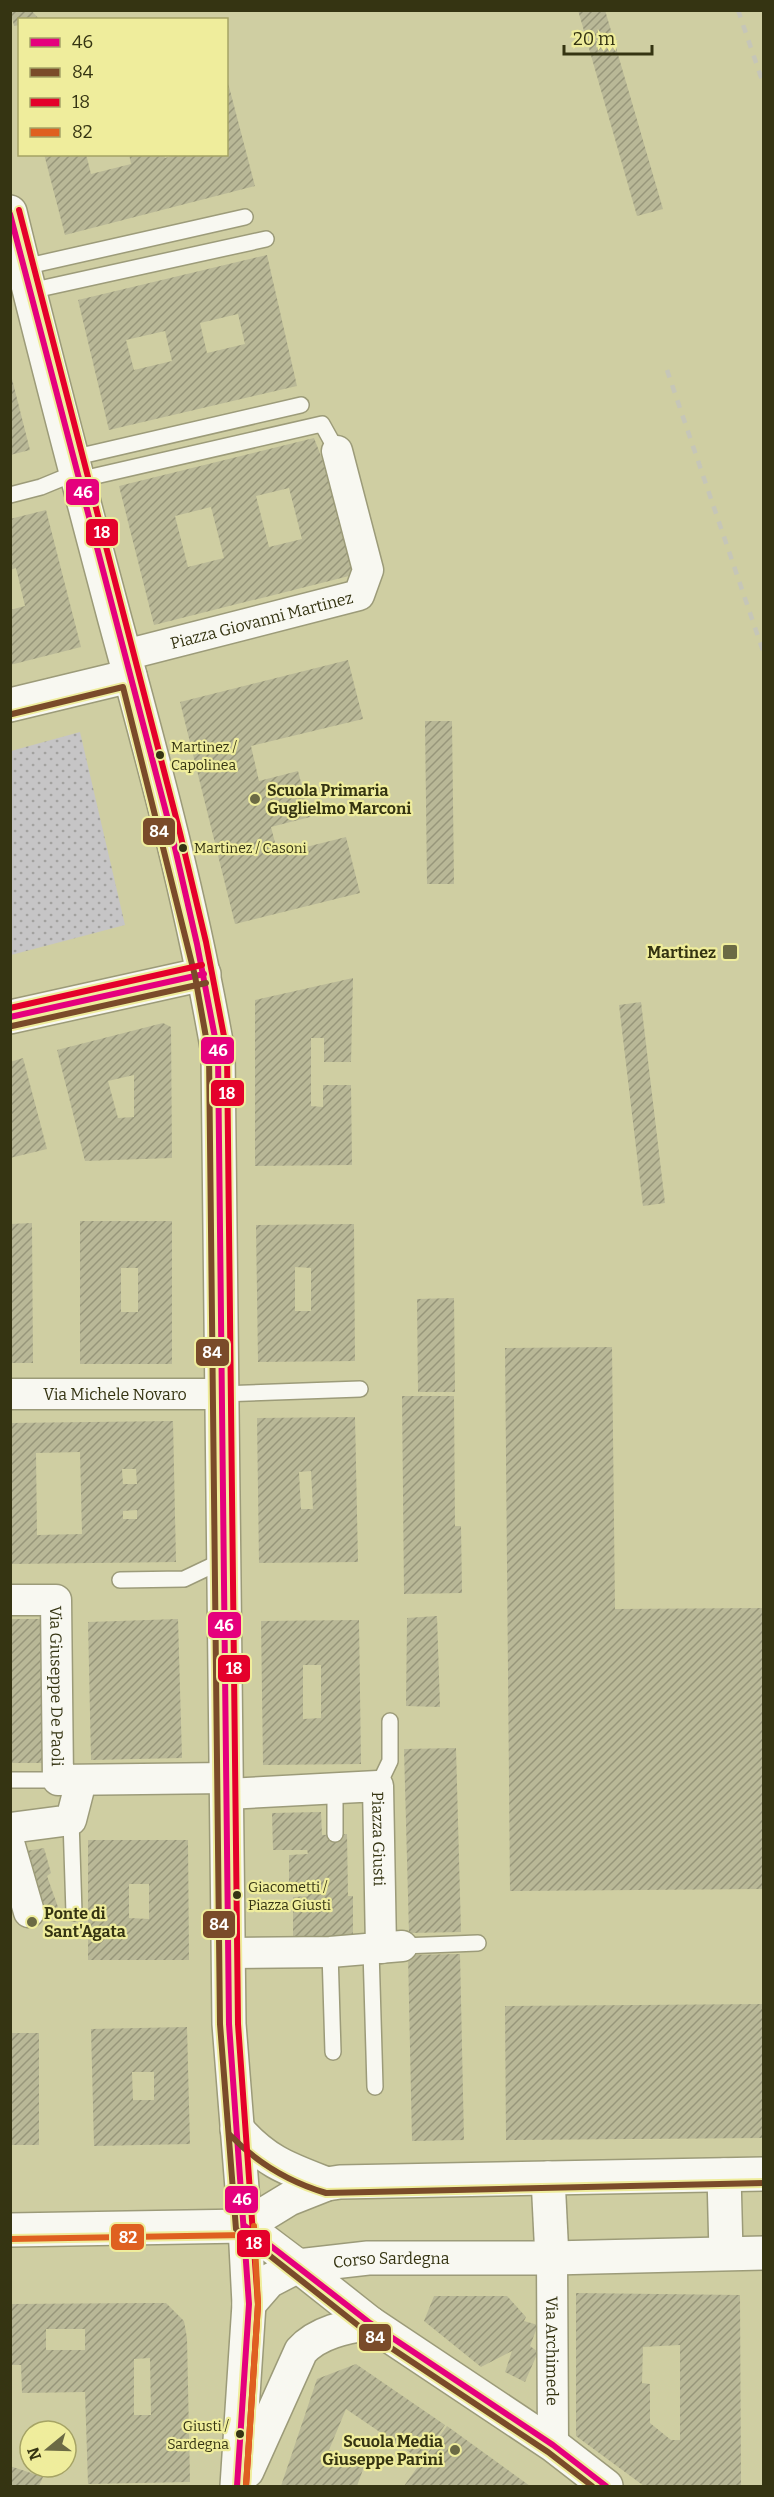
<svg xmlns="http://www.w3.org/2000/svg" width="774" height="2497" viewBox="0 0 774 2497" font-family="Bitter,serif">
<style>
.park{fill:url(#park-dots)}
.building{fill:url(#building-hatch);fill-rule:evenodd}
.lines{fill:none;stroke-linecap:round;stroke-linejoin:round}
.service-casing{stroke:#9c9b79;stroke-width:18}
.minor-casing{stroke:#9c9b79;stroke-width:33}
.tertiary-casing{stroke:#9c9b79;stroke-width:36}
.secondary-casing{stroke:#9c9b79;stroke-width:36}
.service{stroke:#f8f8f1;stroke-width:15}
.minor{stroke:#f8f8f1;stroke-width:30}
.tertiary{stroke:#f8f8f1;stroke-width:33}
.secondary{stroke:#f8f8f1;stroke-width:33}
.rail{stroke:#c6c6b8;stroke-width:4.5;stroke-dasharray:8 8;stroke-linecap:butt}
.bus-1-casing{stroke:#efed9c;stroke-width:10}
.bus-2-casing{stroke:#efed9c;stroke-width:10}
.bus-3-casing{stroke:#efed9c;stroke-width:10}
.bus-4-casing{stroke:#efed9c;stroke-width:10}
.bus-1{stroke:#e5007d;stroke-width:6}
.bus-2{stroke:#7a4b2a;stroke-width:6}
.bus-3{stroke:#e4002b;stroke-width:6}
.bus-4{stroke:#df6020;stroke-width:6}
.bus-dot{fill:#353412;stroke:#efed9c;stroke-width:2}
.poi-dot{fill:#6b6a44;stroke:#efed9c;stroke-width:2}
.labels{text-anchor:middle;dominant-baseline:central;stroke-width:4.5;stroke-linejoin:round;paint-order:stroke}
.bus-label{font-size:14px;fill:#353412;stroke:#efed9c;text-anchor:start}
.street-label{font-size:16px;fill:#353412;stroke:#efed9c}
.poi-label{font-size:16px;font-weight:bold;fill:#353412;stroke:#efed9c;text-anchor:start}
.line-badge{stroke:#efed9c;stroke-width:2}
.badge-label{font-size:16px;text-anchor:middle;font-weight:bold;fill:#fff}
</style>
<defs>
<pattern id="park-dots" width="8" height="8" patternUnits="userSpaceOnUse" patternTransform="scale(1.5)"><rect width="8" height="8" fill="#c6c5c6"/><path d="M2 2h.1M6 6h.1" fill="none" stroke="#a2a19f" stroke-width="1.8" stroke-linecap="round"/></pattern>
<pattern id="building-hatch" width="6" height="6" patternUnits="userSpaceOnUse" patternTransform="scale(1.5)"><rect width="6" height="6" fill="#b9b897"/><path d="M-1 1l2-2M0 6l6-6M5 7l2-2" fill="none" stroke="#97967a"/></pattern>
</defs>
<rect width="100%" height="100%" fill="#cfcea2"/>
<polygon class="park" points="80,732 125,925 11,955 11,751"/>
<g class="building">
<polygon points="10,10 31,10 40,20 20,20 20,25 14,26"/>
<polygon points="578,10 605,10 663,209 637,216"/>
<polygon points="227,79 255,186 65,235 44,154 86,154 91,174 131,164 129,154 164,154 165,158 178,154 226,154"/>
<path d="M267 255 297 386 109 430 78 300ZM238 314 245 344 207 353 200 323ZM165 331 172 361 134 370 126 340Z"/>
<polygon points="10,371 30,450 10,455"/>
<path d="M314 438 337 497 357 574 154 625 119 486ZM289 488 302 539 269 547 256 496ZM211 507 224 558 188 567 175 516Z"/>
<polygon points="46,510 81,647 10,665 10,610 25,606 16,568 10,570 10,519"/>
<polygon points="348,660 363,719 251,746 259,781 298,771 310,817 271,827 278,854 346,837 360,893 235,924 180,702"/>
<polygon points="425,721 452,721 454,884 427,884"/>
<polygon points="353,978 351,1062 324,1062 324,1038 311,1038 311,1106 323,1107 323,1085 351,1085 352,1165 255,1166 255,1000"/>
<polygon points="641,1002 665,1203 643,1206 619,1005"/>
<path d="M163 1023 171 1027 172 1158 85 1161 57 1050ZM134 1075V1117L118 1118 108 1081Z"/>
<polygon points="23,1058 47,1149 10,1158 10,1062"/>
<path d="M80 1221H172V1364H80ZM121 1268H138V1312H121Z"/>
<polygon points="32,1223 33,1363 10,1363 10,1224"/>
<path d="M354 1224 355 1361 258 1362 256 1225ZM295 1267 311 1268V1311H295Z"/>
<polygon points="454,1298 455,1392 418,1392 417,1299"/>
<polygon points="612,1347 615,1609 764,1608 764,1889 510,1891 505,1348"/>
<polygon points="402,1396 454,1396 455,1526 461,1526 462,1593 404,1594"/>
<path d="M355 1417 358 1562 259 1563 257 1418ZM311 1471 313 1509H301L299 1472Z"/>
<path d="M173 1421 176 1562 10 1564V1423ZM80 1452 82 1534 37 1535 36 1453ZM122 1469H136L137 1484H123ZM137 1510V1519H123V1511Z"/>
<polygon points="437,1616 440,1707 406,1706 407,1618"/>
<polygon points="10,1619 40,1619 42,1763 10,1763"/>
<polygon points="178,1619 182,1758 91,1760 88,1622"/>
<path d="M359 1620 361 1764 263 1765 261 1621ZM303 1665H321V1718L303 1719Z"/>
<polygon points="456,1748 461,1932 409,1933 404,1749"/>
<polygon points="321,1812 322,1835 347,1834 348,1896 353,1896 353,1936 293,1936 293,1897 308,1896 308,1892 289,1893 289,1855 308,1854 307,1850 273,1850 272,1813"/>
<path d="M88 1840H188L189 1960H88ZM129 1884H149V1919L129 1918Z"/>
<polygon points="44,1848 51,1873 47,1876 58,1907 45,1910 26,1851"/>
<polygon points="460,1954 464,2140 412,2141 408,1955"/>
<polygon points="764,2004 764,2138 506,2140 505,2006"/>
<path d="M187 2027 190 2144 94 2146 91 2029ZM132 2072H154V2100H133Z"/>
<rect x="10" y="2033" width="29" height="112"/>
<path d="M576 2293 740 2295 741 2486H644L576 2436ZM680 2345V2440H671L650 2423V2384L642 2383 643 2347Z"/>
<polygon points="434,2296 507,2296 526,2317 524,2321 538,2325 530,2346 538,2352 525,2382 505,2372 512,2351 481,2367 424,2321"/>
<path d="M148 2303H166L184 2321 187 2338 190 2482 88 2484 85 2392 22 2393 21 2365H10V2304ZM46 2329H85V2350H46ZM150 2358 151 2415H134V2359Z"/>
<polygon points="356,2364 445,2425 421,2460 346,2409 329,2450 365,2464 357,2486 281,2486 317,2379"/>
<polygon points="447,2426 512,2473 530,2486 404,2486"/>
<polygon points="10,2466 43,2477 39,2486 10,2486"/>
</g>
<g class="lines">
<defs>
<g id="service">
<polyline points="24,267 245,217"/>
<polyline points="30,291 266,239"/>
<polyline points="72,458 301,405"/>
<polyline points="78,480 322,424 337,451"/>
<polyline points="10,495 41,487 75,473"/>
<polyline points="220,1394 360,1389"/>
<polyline points="120,1580 184,1579 224,1560"/>
<polyline points="10,1780 58,1780"/>
<polyline points="378,1786 390,1761 390,1721"/>
<polyline points="71,1820 74,1913"/>
<polyline points="335,1834 335,1788"/>
<polyline points="402,1946 478,1943"/>
<polyline points="371,1950 375,2087"/>
<polyline points="330,1952 333,2052"/>
</g>
<g id="minor">
<path id="s1" d="M125 655 359 595 368 570 337 451"/>
<path id="s2" d="M10 1394H220"/>
<path id="s3" d="M10 1600H56L58 1780 227 1778"/>
<path id="s4" d="M227 1794 378 1786 381 1948"/>
<polyline points="10,1828 71,1820 81,1781"/>
<polyline points="10,1846 29,1912"/>
<polyline points="229,1953 330,1952 402,1946"/>
<path id="s5" d="M552 2258 553 2445"/>
</g>
<g id="tertiary">
<path d="M10 212C43 348 79 485 115 620 154 763 193 907 218 1053L229 2024 245 2226 249 2304 237 2486"/>
<polyline points="10,705 130,676"/>
<polyline points="10,1017 204,974"/>
<path d="M237 2129C266 2162 288 2169 327 2184"/>
<polyline points="724,2175 726,2253"/>
<polyline points="548,2178 552,2258"/>
<polyline points="249,2304 269,2281 298,2266 370,2323 553,2445 606,2486"/>
<path d="M247 2471 301 2351C318 2332 346 2327 370 2323"/>
</g>
<g id="secondary">
<path id="s6" d="M245 2226 298 2266 368 2258H552L764 2253"/>
<polyline points="10,2230 245,2226 289,2199 327,2184 340,2182 764,2174"/>
</g>
</defs>
<use href="#service" class="service-casing"/>
<use href="#minor" class="minor-casing"/>
<use href="#tertiary" class="tertiary-casing"/>
<use href="#secondary" class="secondary-casing"/>
<use href="#service" class="service"/>
<use href="#minor" class="minor"/>
<use href="#tertiary" class="tertiary"/>
<use href="#secondary" class="secondary"/>
<g class="rail">
<polyline points="738,10 764,86"/>
<polyline points="667,370 764,654"/>
</g>
<defs>
<g id="bus-1">
<polyline points="10,214 172,835 197,944 218,1053 229,2024 249,2304 237,2486"/>
<polyline points="10,1017 204,974"/>
<polyline points="245,2226 370,2323 553,2445 606,2486"/>
</g>
<g id="bus-2">
<polyline points="12,714 123,687 195,976 209,1054 220,2024 236,2229 364,2330 548,2452 592,2486"/>
<polyline points="12,1026 206,983"/>
<path d="M230 2135C257 2163 289 2182 326 2193L764 2183"/>
</g>
<g id="bus-3">
<polyline points="19,210 180,833 206,942 227,1052 238,2024 258,2304 246,2486"/>
<polyline points="10,1008 202,965"/>
</g>
<g id="bus-4">
<polyline points="10,2239 245,2235"/>
<polyline points="246,2486 258,2305 254,2226"/>
</g>
</defs>
<use href="#bus-1" class="bus-1-casing"/>
<use href="#bus-2" class="bus-2-casing"/>
<use href="#bus-3" class="bus-3-casing"/>
<use href="#bus-4" class="bus-4-casing"/>
<use href="#bus-1" class="bus-1"/>
<use href="#bus-2" class="bus-2"/>
<use href="#bus-3" class="bus-3"/>
<use href="#bus-4" class="bus-4"/>
</g>
<g class="bus-dot">
<circle cx="160" cy="755" r="5"/>
<circle cx="183" cy="848" r="5"/>
<circle cx="237" cy="1895" r="5"/>
<circle cx="240" cy="2434" r="5"/>
</g>
<g class="poi-dot">
<circle cx="255" cy="799" r="6"/>
<rect x="722" y="944" width="16" height="16" rx="3"/>
<circle cx="32" cy="1922" r="6"/>
<circle cx="455" cy="2450" r="6"/>
</g>
<g class="labels">
<g class="bus-label">
<text x="171" y="747">Martinez /<tspan x="171" dy="18">Capolinea</tspan></text>
<text x="194" y="848">Martinez / Casoni</text>
<text x="248" y="1887">Giacometti /<tspan x="248" dy="18">Piazza Giusti</tspan></text>
<text x="229" y="2426" text-anchor="end">Giusti /<tspan x="229" dy="18">Sardegna</tspan></text>
</g>
<g class="street-label">
<text stroke="none"><textPath href="#s1" startOffset="141">Piazza Giovanni Martinez</textPath></text>
<text stroke="none"><textPath href="#s2" startOffset="105">Via Michele Novaro</textPath></text>
<text stroke="none"><textPath href="#s3" startOffset="132">Via Giuseppe De Paoli</textPath></text>
<text stroke="none"><textPath href="#s4" startOffset="204">Piazza Giusti</textPath></text>
<text stroke="none"><textPath href="#s6" startOffset="160">Corso Sardegna</textPath></text>
<text stroke="none"><textPath href="#s5" startOffset="93">Via Archimede</textPath></text>
</g>
<g class="poi-label">
<text x="267" y="790">Scuola Primaria<tspan x="267" dy="18">Guglielmo Marconi</tspan></text>
<text x="716" y="952" text-anchor="end">Martinez</text>
<text x="44" y="1913">Ponte di<tspan x="44" dy="18">Sant'Agata</tspan></text>
<text x="443" y="2441" text-anchor="end">Scuola Media<tspan x="443" dy="18">Giuseppe Parini</tspan></text>
</g>
</g>
<g class="line-badge">
<rect x="65" y="478" width="35" height="28" rx="6" fill="#e5007d"/>
<rect x="85" y="518" width="34" height="29" rx="6" fill="#e4002b"/>
<rect x="142" y="817" width="34" height="29" rx="6" fill="#7a4b2a"/>
<rect x="200" y="1036" width="35" height="29" rx="6" fill="#e5007d"/>
<rect x="210" y="1079" width="35" height="28" rx="6" fill="#e4002b"/>
<rect x="195" y="1338" width="35" height="29" rx="6" fill="#7a4b2a"/>
<rect x="207" y="1611" width="35" height="28" rx="6" fill="#e5007d"/>
<rect x="217" y="1654" width="34" height="29" rx="6" fill="#e4002b"/>
<rect x="202" y="1910" width="34" height="29" rx="6" fill="#7a4b2a"/>
<rect x="224" y="2185" width="35" height="29" rx="6" fill="#e5007d"/>
<rect x="110" y="2223" width="35" height="28" rx="6" fill="#df6020"/>
<rect x="236" y="2229" width="35" height="29" rx="6" fill="#e4002b"/>
<rect x="358" y="2323" width="34" height="29" rx="6" fill="#7a4b2a"/>
</g>
<g class="badge-label">
<text x="83" y="498">46</text>
<text x="102" y="538">18</text>
<text x="159" y="837">84</text>
<text x="218" y="1056">46</text>
<text x="227" y="1099">18</text>
<text x="212" y="1358">84</text>
<text x="224" y="1631">46</text>
<text x="234" y="1674">18</text>
<text x="219" y="1930">84</text>
<text x="242" y="2205">46</text>
<text x="128" y="2243">82</text>
<text x="254" y="2249">18</text>
<text x="375" y="2343">84</text>
</g>
<rect width="774" height="2497" fill="none" stroke="#353412" stroke-width="24"/>
<rect x="18" y="18" width="210" height="138" fill="#efed9c" stroke="#a5a365" stroke-width="1.5"/>
<rect x="30" y="38" width="30" height="9" fill="#e5007d" stroke="#a5a365" stroke-width="1.5"/>
<text x="72" y="48" font-size="18" fill="#353412">46</text>
<rect x="30" y="68" width="30" height="9" fill="#7a4b2a" stroke="#a5a365" stroke-width="1.5"/>
<text x="72" y="78" font-size="18" fill="#353412">84</text>
<rect x="30" y="98" width="30" height="9" fill="#e4002b" stroke="#a5a365" stroke-width="1.5"/>
<text x="72" y="108" font-size="18" fill="#353412">18</text>
<rect x="30" y="128" width="30" height="9" fill="#df6020" stroke="#a5a365" stroke-width="1.5"/>
<text x="72" y="138" font-size="18" fill="#353412">82</text>
<g transform="translate(48 2449) rotate(251)"><circle r="28" fill="#efed9c" stroke="#a5a365" stroke-width="1.5"/>
<path d="M0-4.5L10 22L0 15L-10 22Z" fill="#6b6a44"/>
<text y="-9" font-size="16" font-weight="bold" text-anchor="middle" fill="#353412">N</text>
</g>
<path d="M564 45v9h88v-9" fill="none" stroke="#353412" stroke-width="3"/>
<text x="573" y="45" font-size="18" fill="#353412" stroke="#efed9c" stroke-width="4.5" paint-order="stroke">20 m</text>
</svg>
